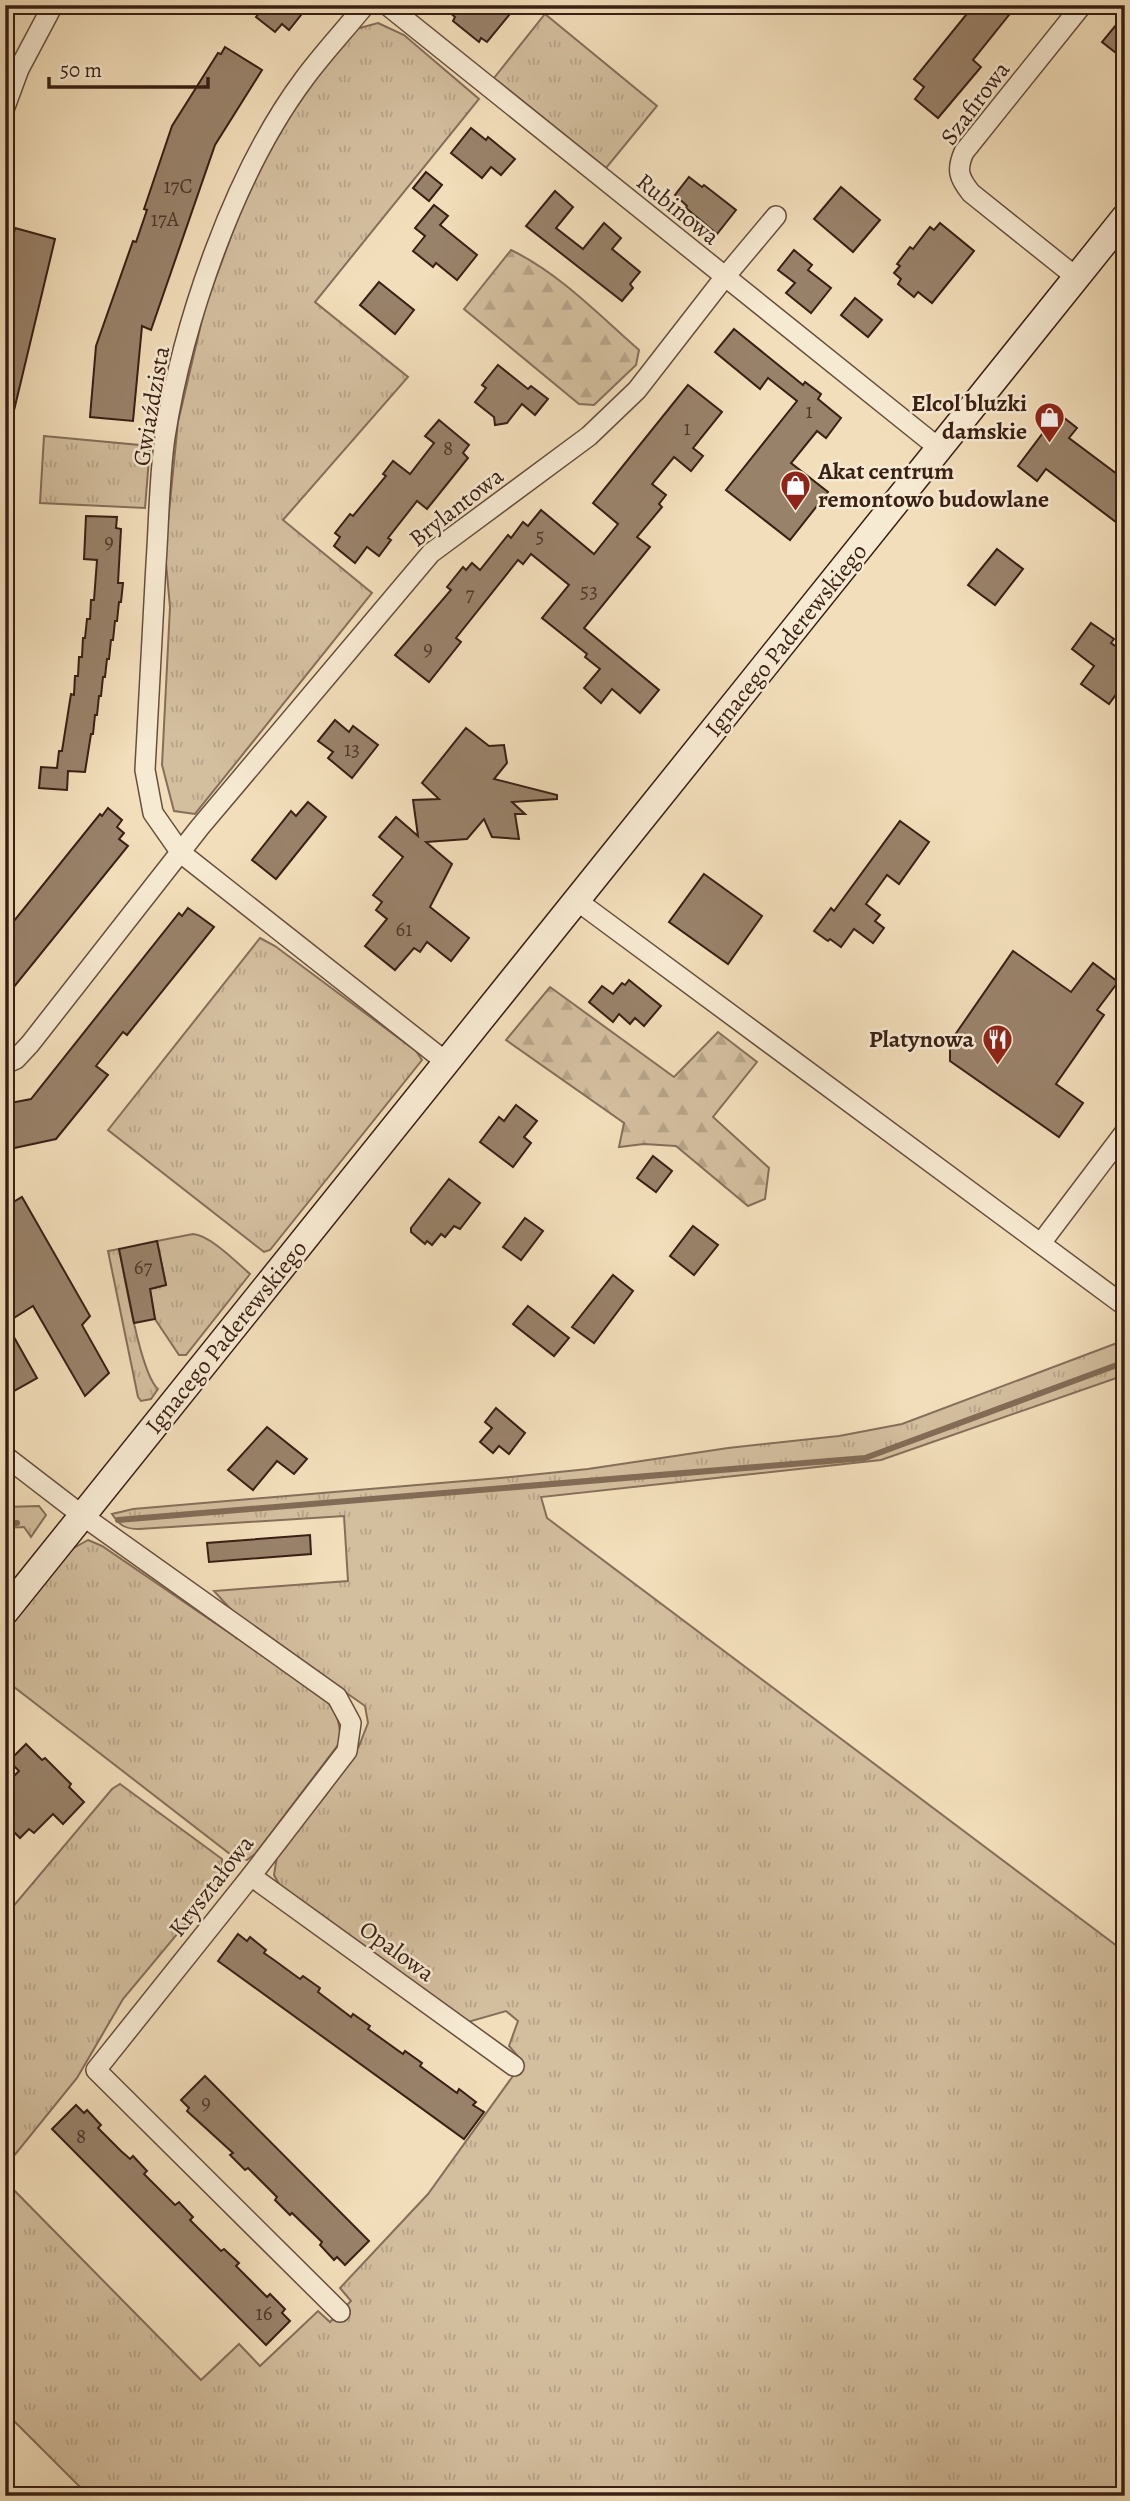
<svg xmlns="http://www.w3.org/2000/svg" width="1130" height="2501" viewBox="0 0 1130 2501" font-family="Alegreya,serif">
<style>
.grass{fill:url(#grass-tufts);stroke:#866e59;stroke-width:2}
.forest{fill:url(#forest-firs);stroke:#866e59;stroke-width:2}
.lines{fill:none;stroke-linecap:round;stroke-linejoin:round}
.stream{stroke:#826b56;stroke-width:6}
.building{fill:#99826a;stroke:#391f14;stroke-width:2}
.street-casing{stroke:#674f3e;stroke-width:22}
.secondary-casing{stroke:#391f14;stroke-width:29}
.street{stroke:#f7ead2;stroke-width:19}
.secondary{stroke:#f7ead2;stroke-width:26}
.labels{text-anchor:middle;dominant-baseline:central;stroke-width:5;stroke-linejoin:round;paint-order:stroke}
.number-label{font-size:21px;fill:#51382a}
.street-label{font-size:24px;fill:#391f14;stroke:#f7ead2}
.poi-label{font-size:24px;font-weight:bold;fill:#391f14;stroke:#f7ead2;text-anchor:end}
</style>
<defs>
<pattern id="grass-tufts" width="24" height="20" patternUnits="userSpaceOnUse" patternTransform="scale(1.75)"><rect width="24" height="20" fill="#d3be9e"/><path d="M3 7l-1-3M5 7V3M7 7l1-3M15 17l-1-3M17 17v-4M19 17l1-3" fill="none" stroke="#b6a387"/></pattern>
<pattern id="forest-firs" width="22" height="20" patternUnits="userSpaceOnUse" patternTransform="scale(1.75)"><rect width="22" height="20" fill="#d3be9e"/><path d="M5 1l3.5 6h-7zM16 11l3.5 6h-7z" fill="#b6a387"/></pattern>
</defs>
<rect width="100%" height="100%" fill="#f2deba"/>
<filter id="stains"><feTurbulence type="fractalNoise" baseFrequency=".00286" numOctaves="4"/><feColorMatrix values="0 0 0 0 .2 0 0 0 0 .09 0 0 0 0 .02 0 0 0 .5 -.17"/></filter>
<radialGradient id="worn" r=".72"><stop offset=".6" stop-color="#630" stop-opacity="0"/><stop offset="1" stop-color="#630" stop-opacity=".3"/></radialGradient>
<g class="grass">
<polygon points="545,14 657,106 606,168 494,78"/>
<polygon points="378,23 404,35 479,99 315,302 408,377 283,520 372,593 195,814 174,811 162,765 170,607 165,552 178,422 205,307 240,212 275,138 316,78 356,29"/>
<polygon points="44,436 150,446 145,508 40,503"/>
<polygon points="260,938 275,946 416,1051 422,1060 270,1250 264,1252 108,1130"/>
<path d="M193 1234C210 1235 237 1263 250 1274L186 1355H179L155 1319 150 1289 166 1285 157 1241Z"/>
<path d="M119 1249C125 1277 140 1373 158 1389L151 1399 141 1401 138 1397 108 1251Z"/>
<path d="M1125 1340V1375L881 1460 541 1497 547 1518 1125 1952V2496H89L5 2412V2181L201 2380 239 2344 260 2366 318 2311 330 2322 351 2301 340 2288 428 2194 523 2062 509 2046 518 2021 506 2011 468 2022 284 1893 274 1875 277 1856 326 1795 359 1746 368 1723 365 1706 235 1614 214 1591 348 1581 344 1516 139 1529C125 1529 120 1526 112 1514L133 1509 500 1478 588 1469 728 1448 839 1436 902 1424Z"/>
<polygon points="39,1506 46,1515 31,1537 24,1527 5,1528 5,1507"/>
<path d="M88 1540 102 1546 319 1694C337 1709 339 1718 341 1741L255 1854 247 1860 230 1854 5 1680V1630L72 1549Z"/>
<polygon points="120,1784 222,1859 223,1879 123,1999 77,2078 5,2167 5,1916 112,1789"/>
</g>
<g class="forest">
<path d="M511 250C559 273 599 315 639 350L636 365 594 405 579 404 464 309Z"/>
<polygon points="550,987 674,1077 718,1032 757,1062 713,1117 769,1168 765,1199 748,1206 676,1146 644,1144 619,1147 624,1123 506,1040"/>
</g>
<g class="lines">
<g class="stream">
<polyline points="118,1520 865,1458 1125,1362"/>
<polyline points="5,1523 17,1523"/>
</g>
</g>
<g class="building">
<polygon points="258,5 309,5 289,30 282,24 275,32 256,17 262,9"/>
<polygon points="441,5 499,5 510,14 487,42 481,38 479,42 453,21 455,17"/>
<polygon points="974,5 1017,5 973,60 981,67 938,118 915,99 924,87 914,79"/>
<polygon points="1125,14 1125,60 1102,42"/>
<polygon points="225,47 262,70 215,145 151,330 142,326 133,421 90,417 96,346 133,241 136,242 147,210 144,209 172,126 218,53 221,54"/>
<polygon points="471,128 486,140 488,137 515,159 501,175 491,167 482,178 451,153"/>
<polygon points="426,172 442,185 429,201 413,188"/>
<polygon points="689,177 702,187 704,185 736,210 717,234 686,208 687,206 675,195"/>
<polygon points="841,187 880,220 853,252 814,219"/>
<polygon points="555,191 573,207 556,228 583,249 604,223 621,238 612,249 640,272 630,284 633,288 622,301 526,226"/>
<polygon points="434,205 448,216 440,225 477,255 457,280 436,263 433,267 413,251 425,236 415,228"/>
<polygon points="940,223 974,251 932,303 918,292 914,297 898,284 901,279 894,273 900,266 897,264 910,247 913,249 930,227 934,230"/>
<polygon points="15,228 55,239 11,423 5,423 5,257 10,249"/>
<polygon points="794,250 812,265 808,270 831,288 811,313 786,293 795,283 778,270"/>
<polygon points="379,282 414,310 395,334 360,305"/>
<polygon points="855,298 882,320 868,337 841,315"/>
<polygon points="734,329 803,385 805,382 821,394 818,399 841,418 826,438 817,431 791,463 828,492 790,540 726,490 797,401 768,378 760,389 715,352"/>
<polygon points="498,365 528,389 531,386 548,399 535,415 522,404 507,423 495,425 494,417 475,402 486,388 482,385"/>
<polygon points="688,385 722,412 693,448 703,456 691,471 674,457 652,484 666,495 659,504 662,507 637,537 650,547 584,628 659,690 640,713 612,689 601,703 584,688 600,669 585,657 587,654 542,618 569,585 531,554 523,564 518,560 456,638 461,642 429,682 395,655 451,590 447,587 463,567 466,570 472,563 480,570 508,535 511,538 523,522 528,526 541,510 594,554 618,524 593,503"/>
<polygon points="1058,413 1077,428 1069,438 1125,480 1125,529 1046,469 1037,481 1018,466"/>
<polygon points="439,420 469,445 463,453 468,458 427,509 417,501 388,538 391,540 379,556 367,547 355,563 334,546 340,537 335,533 350,514 353,516 386,476 383,474 393,461 410,474 434,443 425,436"/>
<polygon points="86,516 117,517 116,528 121,529 118,583 123,583 121,602 119,602 117,621 115,621 113,640 111,640 109,659 107,659 105,677 103,677 101,696 99,696 97,715 95,715 93,734 91,734 85,772 68,771 67,790 39,788 41,767 57,768 59,751 62,751 71,694 74,695 75,676 78,676 79,657 82,657 83,638 85,638 87,619 90,619 91,600 94,600 97,560 84,559"/>
<polygon points="997,549 1023,569 995,605 968,585"/>
<polygon points="1091,623 1114,639 1111,643 1125,653 1125,682 1109,704 1081,684 1094,666 1072,649"/>
<polygon points="335,720 349,732 353,726 378,745 352,778 328,758 333,752 318,741"/>
<polygon points="466,728 489,746 504,745 507,763 494,779 557,795 557,799 512,802 525,814 515,814 519,839 492,837 484,819 467,839 426,842 452,864 430,907 469,938 451,961 427,942 420,952 414,948 395,970 365,946 387,919 376,910 382,902 373,895 403,857 379,837 396,817 418,836 413,800 439,799 422,783"/>
<polygon points="308,802 326,817 276,879 252,860 291,811 296,816"/>
<polygon points="108,808 122,820 117,827 124,833 119,839 128,846 5,998 5,932 100,814 102,816"/>
<polygon points="900,821 929,842 899,884 887,875 866,904 880,915 875,921 884,928 873,943 854,929 841,947 830,939 828,941 814,931 831,908 834,911"/>
<polygon points="704,874 762,916 728,964 669,922"/>
<polygon points="188,908 214,927 127,1035 123,1032 96,1066 108,1075 56,1139 5,1150 5,1104 31,1099 179,913 182,916"/>
<polygon points="1013,951 1071,992 1093,963 1118,982 1097,1010 1104,1015 1056,1084 1083,1103 1059,1137 950,1061 950,1042"/>
<polygon points="629,980 661,1006 644,1026 635,1018 630,1024 619,1014 613,1022 589,1002 602,986 613,994 622,983 625,985"/>
<polygon points="516,1105 537,1121 524,1137 531,1143 513,1167 480,1142 499,1117 504,1121"/>
<polygon points="653,1156 672,1171 656,1192 637,1178"/>
<polygon points="449,1179 480,1203 460,1229 454,1226 445,1237 441,1234 432,1245 427,1241 425,1244 411,1232 411,1228"/>
<polygon points="22,1197 90,1316 82,1325 109,1373 85,1396 33,1306 6,1323 37,1378 5,1396 5,1207"/>
<polygon points="525,1218 543,1231 521,1260 503,1247"/>
<polygon points="693,1226 718,1245 694,1275 670,1256"/>
<polygon points="157,1241 166,1285 150,1289 155,1319 134,1323 119,1249"/>
<polygon points="613,1275 633,1291 594,1343 572,1327"/>
<polygon points="528,1306 569,1338 554,1356 513,1324"/>
<polygon points="496,1408 525,1433 509,1454 499,1446 493,1453 480,1442 492,1428 485,1422"/>
<polygon points="267,1427 307,1459 294,1474 277,1461 253,1490 228,1470"/>
<polygon points="310,1535 311,1554 209,1562 207,1543"/>
<polygon points="26,1744 42,1760 45,1758 71,1784 69,1787 84,1802 63,1824 53,1814 34,1833 29,1829 20,1838 5,1823 5,1785 19,1771 9,1761"/>
<polygon points="238,1934 247,1941 250,1937 266,1950 264,1953 274,1960 300,1979 303,1976 320,1988 318,1992 351,2017 353,2014 370,2026 368,2029 403,2054 405,2051 422,2063 420,2066 457,2093 459,2089 476,2102 473,2105 484,2112 464,2139 218,1961"/>
<polygon points="205,2076 369,2241 345,2265 337,2257 334,2260 320,2245 322,2242 292,2213 290,2215 275,2200 277,2197 248,2168 245,2170 230,2155 233,2153 187,2111 189,2108 181,2100"/>
<polygon points="76,2105 84,2113 87,2110 101,2125 98,2128 121,2151 130,2159 133,2156 147,2171 144,2174 175,2205 179,2202 193,2217 190,2220 221,2251 224,2249 239,2263 236,2266 267,2297 270,2294 285,2309 282,2313 290,2321 266,2345 52,2129"/>
</g>
<g class="lines">
<defs>
<g id="street">
<path d="M365 5C345 30 323 53 304 79 234 173 183 322 165 437 159 478 159 522 156 564 152 633 149 701 145 770L153 813 181 853 446 1062"/>
<polyline points="387,5 940,449"/>
<polyline points="5,107 19,69 53,5"/>
<path d="M1076 277 971 193C959 178 956 170 964 152L1082 5"/>
<polyline points="576,900 1125,1306"/>
<polyline points="5,1064 16,1059 30,1044 200,827 431,553 589,436 637,390 724,278 776,216"/>
<polyline points="1041,1243 1125,1132"/>
<polyline points="5,1456 83,1516 337,1697 351,1723 347,1751 251,1876 96,2070 340,2312"/>
<polyline points="251,1876 514,2066"/>
</g>
<polyline id="secondary" points="5,1612 1125,217"/>
</defs>
<use href="#street" class="street-casing"/>
<use href="#secondary" class="secondary-casing"/>
<use href="#street" class="street"/>
<use href="#secondary" class="secondary"/>
</g>
<defs>
<symbol id="shop-pin" viewBox="-11 -11 22 30"><path d="M0 17L-7.5 6A9.5 9.5 0 1 1 7.5 6Z" fill="#8f2418" stroke="#f7ead2"/><path d="M-5-2.5h2.3a2.7 3.5 0 0 1 5.4 0H5L5.5 6h-11ZM-1.5-2.5h3a1.5 2.3 0 0 0-3 0Z" fill="#fff"/></symbol>
<symbol id="restaurant-pin" viewBox="-11 -11 22 30"><path d="M0 17L-7.5 6A9.5 9.5 0 1 1 7.5 6Z" fill="#8f2418" stroke="#f7ead2"/><path d="M-5-6h1v4h1v-4h1v4h1v-4h1v5L-1.5 .5V6h-2V.5L-5-1ZM5-6V6H3V1.5H1.5Q1.5-4 5-6Z" fill="#fff"/></symbol>
</defs>
<g fill-rule="evenodd">
<use href="#shop-pin" x="1032" y="400" width="35" height="47"/>
<use href="#shop-pin" x="778" y="468" width="35" height="47"/>
<use href="#restaurant-pin" x="980" y="1022" width="35" height="47"/>
</g>
<g class="labels">
<g class="number-label">
<text x="178" y="186">17C</text>
<text x="165" y="219">17A</text>
<text x="809" y="411">1</text>
<text x="687" y="428">1</text>
<text x="448" y="448">8</text>
<text x="540" y="536">5</text>
<text x="109" y="541">9</text>
<text x="589" y="591">53</text>
<text x="470" y="594">7</text>
<text x="428" y="648">9</text>
<text x="352" y="749">13</text>
<text x="404" y="929">61</text>
<text x="143" y="1267">67</text>
<text x="206" y="2102">9</text>
<text x="81" y="2136">8</text>
<text x="264" y="2313">16</text>
</g>
<g class="street-label">
<text transform="translate(975 103) rotate(-53)">Szafirowa</text>
<text transform="translate(678 209) rotate(39)">Rubinowa</text>
<text transform="translate(151 406) rotate(-80)">Gwiaździsta</text>
<text transform="translate(456 507) rotate(-38)">Brylantowa</text>
<text transform="translate(786 640) rotate(-51)">Ignacego Paderewskiego</text>
<text transform="translate(226 1337) rotate(-51)">Ignacego Paderewskiego</text>
<text transform="translate(211 1886) rotate(-52)">Kryształowa</text>
<text transform="translate(397 1951) rotate(36)">Opalowa</text>
</g>
<g class="poi-label">
<text x="1027" y="403">Elcol bluzki<tspan x="1027" dy="28">damskie</tspan></text>
<text x="818" y="471" text-anchor="start">Akat centrum<tspan x="818" dy="28">remontowo budowlane</tspan></text>
<text x="974" y="1039">Platynowa</text>
</g>
</g>
<rect width="1130" height="2501" fill="none" stroke="#f2deba" stroke-width="28"/>
<rect x="7" y="7" width="1116" height="2487" fill="none" stroke="#391f14" stroke-width="3.5"/>
<rect x="14" y="14" width="1102" height="2473" fill="none" stroke="#391f14" stroke-width="2"/>
<path d="M49 77v10h159v-10" fill="none" stroke="#391f14" stroke-width="3.5"/>
<text x="60" y="77" font-size="21" fill="#391f14" stroke="#f7ead2" stroke-width="5" paint-order="stroke">50 m</text>
<rect width="100%" height="100%" filter="url(#stains)"/>
<rect width="100%" height="100%" fill="url(#worn)"/>
</svg>
